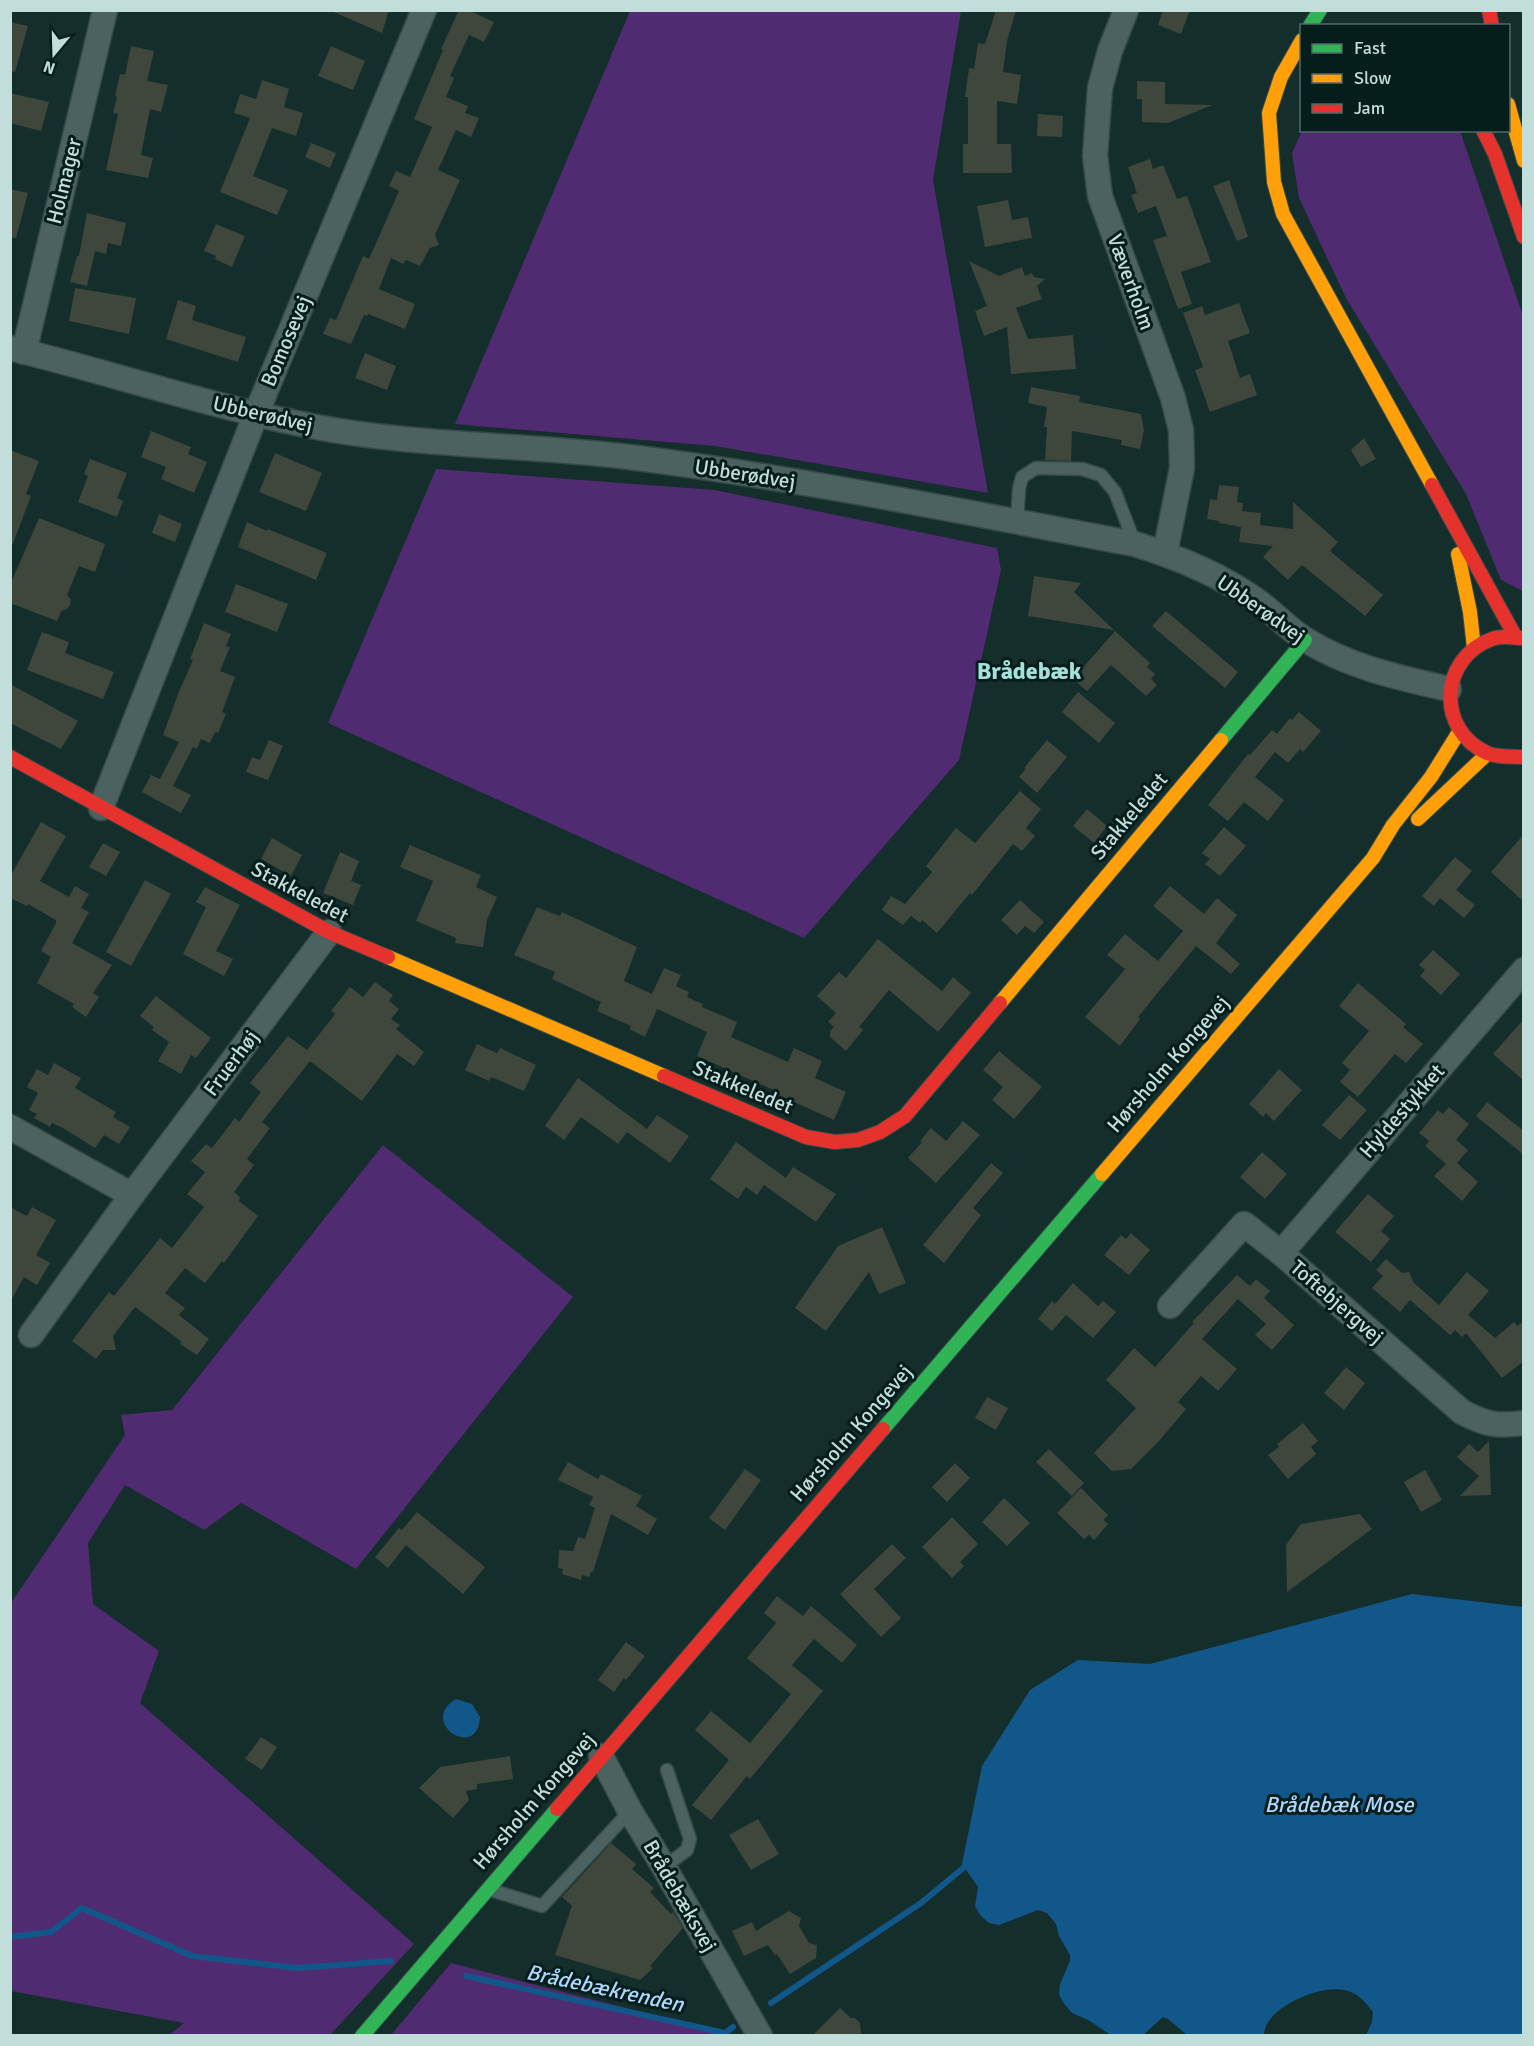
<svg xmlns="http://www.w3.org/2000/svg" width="1534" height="2046" viewBox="0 0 1534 2046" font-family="Signika,sans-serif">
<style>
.green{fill:#502b71}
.water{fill:#12578a}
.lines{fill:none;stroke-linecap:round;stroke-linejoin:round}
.stream{stroke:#12578a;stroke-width:6}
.building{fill:#3f463b}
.lane-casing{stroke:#354a48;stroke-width:15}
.street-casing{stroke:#354a48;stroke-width:27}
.fast-casing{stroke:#354a48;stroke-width:16}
.slow-casing{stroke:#354a48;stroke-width:16}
.jam-casing{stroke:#354a48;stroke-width:16}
.lane{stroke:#4c6260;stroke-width:12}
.street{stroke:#4c6260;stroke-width:24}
.fast{stroke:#30b455;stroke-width:14}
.slow{stroke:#ff9f0a;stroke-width:14}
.jam{stroke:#e5322d;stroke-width:14}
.labels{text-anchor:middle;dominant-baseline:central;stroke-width:6;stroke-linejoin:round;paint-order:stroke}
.street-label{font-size:21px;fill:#c1dedb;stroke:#051d1b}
.water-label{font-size:22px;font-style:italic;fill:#b0d8ff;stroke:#051d1b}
.quarter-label{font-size:24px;font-weight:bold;fill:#a5e1da;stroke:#051d1b}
</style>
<rect width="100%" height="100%" fill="#142e2c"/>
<g class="green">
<polygon points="630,11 961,11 933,180 988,493 715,446 455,424"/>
<polygon points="1302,131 1460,131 1523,316 1523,591 1501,580 1466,494 1346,298 1299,198 1292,153"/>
<polygon points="436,469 714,490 997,548 1001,570 959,760 804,938 328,723"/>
<polygon points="383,1145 573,1297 356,1569 241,1503 204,1530 125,1485 88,1543 93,1604 159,1651 140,1703 414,1944 330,2035 169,2035 184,2023 11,1991 11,1603 125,1435 121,1415 172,1410"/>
<polygon points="451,1963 731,2035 391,2035"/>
</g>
<g class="water">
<path d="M1412 1594 1523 1607V2035H1366L1372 2022 1373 2012C1366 2003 1359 1994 1348 1991 1324 1982 1264 2007 1264 2035H1187L1168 2019 1163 2017 1143 2035H1111L1088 2020 1072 2013 1065 2005 1059 1995 1060 1984 1070 1961V1955L1059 1936 1056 1924 1047 1913 1038 1910 999 1925 989 1923 980 1915 975 1906 978 1887 962 1864 982 1766 1030 1690 1078 1660 1150 1664Z"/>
<path d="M456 1699 472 1704 480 1717C478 1762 417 1722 456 1699Z"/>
</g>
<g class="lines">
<g class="stream">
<polyline points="10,1937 51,1932 82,1908 192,1956 297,1968 391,1961"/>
<polyline points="466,1976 725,2033 733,2027"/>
<polyline points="771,2003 921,1903 968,1864"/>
</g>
</g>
<g class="building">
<polygon points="329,10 389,10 382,33"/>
<polygon points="459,10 468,10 494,22 484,42 469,35 450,76 454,78 446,97 468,106 465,113 479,118 471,137 456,130 438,170 460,180 435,235 439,245 430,248 420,266 406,260 403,264 391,258 379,289 415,304 405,329 368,314 367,316 364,315 351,344 323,334 330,318 336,320 363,256 369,259 399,191 389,186 396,171 410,177 432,127 414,119 443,50 441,49"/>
<polygon points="996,10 1016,10 1007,41 1003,72 1021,75 1017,104 997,101 997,144 1011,144 1012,173 963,173 963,144 968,144 968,97 965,97 969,68 974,69 978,43 985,44"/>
<polygon points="1163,10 1190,10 1181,34 1158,25"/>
<polygon points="10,22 28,26 15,72 10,71"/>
<polygon points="131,46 154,51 147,81 168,85 161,112 150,109 141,155 153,158 148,178 106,170 118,114 113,113 117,97 115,96 120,74 125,75"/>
<polygon points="331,46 365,61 353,90 318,76"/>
<polygon points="262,80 289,89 284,107 303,113 296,136 272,128 253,176 288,190 277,215 220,192 250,118 234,113 240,94 256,99"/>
<polygon points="1137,81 1165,82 1165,104 1212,105 1168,123 1142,122 1142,99 1137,99"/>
<polygon points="10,93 49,102 41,131 10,123"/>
<polygon points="1038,114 1063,116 1062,137 1037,136"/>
<polygon points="311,143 336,153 330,168 305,157"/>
<polygon points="1150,159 1153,169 1163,165 1177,199 1187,196 1211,262 1181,272 1192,304 1178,309 1153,240 1167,236 1156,206 1138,213 1131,195 1137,193 1128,167"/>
<polygon points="1229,180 1248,237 1237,241 1213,186"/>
<polygon points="10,189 28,193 16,238 10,237"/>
<polygon points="1008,200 1012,220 1028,217 1032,238 985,247 977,206"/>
<polygon points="87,213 126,223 121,246 108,243 106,254 95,251 87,286 70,282 77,256 79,256"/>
<polygon points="216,224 245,236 232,267 215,259 216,256 204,251"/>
<polygon points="969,261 999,276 1022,267 1025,276 1032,273 1034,277 1045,279 1037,286 1042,299 1016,308 1028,339 1073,335 1076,369 1011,374 1007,327 984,336 975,311 987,306"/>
<polygon points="75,288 136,298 129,334 69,321"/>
<polygon points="178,300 196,306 192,320 246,337 238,362 166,339"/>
<polygon points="1239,303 1250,333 1228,341 1240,378 1250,374 1257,395 1210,412 1195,370 1203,367 1183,313 1202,306 1205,315"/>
<polygon points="365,353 396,366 387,390 355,378"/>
<polygon points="1031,387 1080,396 1079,402 1141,414 1144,430 1140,449 1121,445 1122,440 1072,431 1071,461 1045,460 1047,427 1044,427 1047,407 1028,403"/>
<polygon points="151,431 191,447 188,454 207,462 194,493 161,479 166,467 141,457"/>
<polygon points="1364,438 1376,459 1361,467 1351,450"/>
<polygon points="10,450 39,461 26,494 31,496 12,546"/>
<polygon points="275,453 322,473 306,511 259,492"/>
<polygon points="90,459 127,473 117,498 123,501 117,517 78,502 88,476 84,474"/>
<polygon points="1219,485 1239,487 1237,502 1243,503 1242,511 1261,513 1260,525 1293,529 1293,502 1338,542 1330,551 1383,595 1365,616 1302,565 1288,580 1263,557 1273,546 1239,542 1241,527 1219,523 1219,521 1207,519 1210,499 1217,500"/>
<polygon points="159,514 182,524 175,542 152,533"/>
<polygon points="39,518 105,544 95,572 79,566 67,595 71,600 70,605 67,609 61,611 57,621 10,603 10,585"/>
<polygon points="247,522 267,531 268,529 327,553 316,580 238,547"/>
<polygon points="1034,576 1081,583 1074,592 1114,630 1028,616"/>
<polygon points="236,584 288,604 277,632 225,612"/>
<polygon points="1166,611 1238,672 1225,688 1152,626"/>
<polygon points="204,623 231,634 226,646 230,647 220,671 235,677 222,712 226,714 218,733 215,732 210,743 201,739 197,749 193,747 173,786 191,795 181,813 142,792 151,775 160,779 179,742 163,735 178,694 193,660 190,659"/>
<polygon points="1115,631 1150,663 1147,667 1155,674 1151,679 1157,685 1146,696 1111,665 1087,691 1073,679"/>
<polygon points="42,632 69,642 65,653 114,672 103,699 27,670"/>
<polygon points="10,684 78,721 61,749 10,723"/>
<polygon points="1078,692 1115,723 1099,743 1062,712"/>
<polygon points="1299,712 1321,731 1303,752 1300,749 1288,763 1275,752 1255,777 1284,800 1268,821 1244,802 1228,821 1208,805 1248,754 1250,755 1272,730 1277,734 1290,718 1292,720"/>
<polygon points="269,740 283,746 268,780 246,772 252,757 260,760"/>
<polygon points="1047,740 1067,757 1037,793 1019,777 1026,769 1024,768"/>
<polygon points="1020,791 1041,809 1026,828 1035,836 1022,851 1013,844 972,895 970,893 937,933 922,920 920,923 911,916 903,925 882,910 891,896 905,904 932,872 926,866 956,828 975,843"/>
<polygon points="1087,809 1107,826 1094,843 1073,826"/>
<polygon points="41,822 66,836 40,881 69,897 75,886 89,894 81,908 89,912 72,943 112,965 93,993 99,997 86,1017 72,1007 74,1004 37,983 51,957 41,951 56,923 56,920 28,904 27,906 10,898 10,877"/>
<polygon points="1224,827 1246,846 1220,876 1205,864 1210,859 1202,853"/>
<polygon points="1524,834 1524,902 1491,872"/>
<polygon points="272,838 302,855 291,876 261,859"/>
<polygon points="103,843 120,852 106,876 89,867"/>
<polygon points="410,845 481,875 476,887 497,897 487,920 483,947 455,943 456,938 416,921 433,881 400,867"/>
<polygon points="340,852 359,861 351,881 361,885 353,905 323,893"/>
<polygon points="1455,857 1472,871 1456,890 1475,905 1464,918 1440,898 1434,906 1422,896"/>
<polygon points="145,880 171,894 131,966 106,952"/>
<polygon points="1170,886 1204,914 1217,898 1237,915 1216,943 1240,964 1231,974 1196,946 1138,1017 1140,1019 1120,1046 1085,1017 1125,969 1107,955 1125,934 1158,961 1183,931 1153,906"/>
<polygon points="205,887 240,905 216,951 233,959 224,976 183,954 206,907 196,902"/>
<polygon points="1020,900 1044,922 1034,933 1025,926 1017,935 1001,920"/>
<polygon points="537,907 560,916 562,912 637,947 624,981 652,994 664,968 681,975 676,986 689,992 687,997 703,1004 702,1007 737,1022 731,1037 788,1062 794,1048 822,1061 815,1078 846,1092 834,1120 774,1093 776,1091 697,1056 707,1032 657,1009 645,1037 629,1029 631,1026 597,1011 601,1002 552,979 555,972 514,955"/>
<polygon points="878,939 942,991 953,977 971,993 938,1032 889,990 859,1027 863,1030 846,1051 830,1037 830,1031 834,1027 828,1022 836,1013 817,996 839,972 846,978"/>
<polygon points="1433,950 1460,974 1441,995 1420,976 1425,970 1419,965"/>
<polygon points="375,982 393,995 389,1001 399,1009 391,1019 400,1025 396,1029 424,1052 414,1066 397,1054 362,1101 310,1061 262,1122 270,1128 247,1159 254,1165 234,1192 240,1197 239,1201 258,1216 224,1263 222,1261 205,1283 185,1268 165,1293 185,1308 179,1315 209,1339 197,1355 180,1344 182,1342 135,1307 113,1336 116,1350 103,1350 96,1359 72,1341 109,1292 114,1296 160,1238 172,1248 204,1207 187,1194 205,1172 191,1161 206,1144 212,1148 235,1118 239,1122 261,1092 250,1083 288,1036 307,1050 335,1014 331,1011 350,987 363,997"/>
<polygon points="1358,983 1406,1024 1403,1027 1423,1044 1406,1063 1395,1054 1358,1097 1340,1082 1350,1070 1342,1063 1369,1031 1339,1006"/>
<polygon points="156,996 211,1038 196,1058 191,1055 181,1074 158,1061 169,1042 152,1030 154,1027 140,1016"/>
<polygon points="1524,1019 1524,1081 1493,1054"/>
<polygon points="477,1044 497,1053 500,1048 536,1065 524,1091 491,1077 489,1081 465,1070"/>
<polygon points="999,1051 1042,1087 1014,1119 992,1100 1003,1087 983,1070"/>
<polygon points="54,1063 81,1078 75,1088 116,1112 113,1117 130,1127 119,1144 104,1135 95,1148 63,1128 52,1123 50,1127 34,1118 37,1114 29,1110 38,1093 27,1087 37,1069 48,1075"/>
<polygon points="1279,1069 1302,1090 1274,1121 1266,1113 1263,1117 1249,1104"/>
<polygon points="578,1078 647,1129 657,1115 689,1136 670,1163 627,1132 618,1144 581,1117 564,1140 545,1126"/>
<polygon points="1349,1095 1367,1110 1340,1140 1322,1125"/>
<polygon points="1487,1102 1524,1131 1524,1155 1476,1116"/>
<polygon points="1449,1107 1469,1124 1456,1140 1468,1150 1457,1163 1478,1182 1462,1201 1434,1176 1446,1164 1425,1146 1429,1141 1419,1133 1438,1110 1443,1114"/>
<polygon points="963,1121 980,1135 936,1183 908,1158 922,1142 920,1141 931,1128 946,1141"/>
<polygon points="736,1142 786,1178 793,1167 836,1194 816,1222 764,1185 757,1195 746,1187 738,1199 710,1179"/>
<polygon points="1262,1152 1287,1174 1265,1199 1240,1177"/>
<polygon points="991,1163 1003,1173 973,1208 981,1215 944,1263 923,1245"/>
<polygon points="1368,1194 1394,1216 1381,1231 1390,1239 1371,1262 1335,1232"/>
<polygon points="10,1207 27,1216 32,1207 56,1220 36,1255 50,1263 37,1285 24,1277 10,1302"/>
<polygon points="882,1227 906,1283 879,1294 869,1272 826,1331 795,1308 838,1246"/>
<polygon points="1131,1233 1150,1250 1129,1275 1104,1255 1121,1235 1126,1239"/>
<polygon points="1386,1259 1402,1273 1409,1272 1414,1283 1439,1305 1467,1272 1489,1291 1468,1315 1495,1338 1514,1322 1517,1326 1524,1321 1524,1361 1502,1378 1466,1333 1462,1337 1455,1330 1450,1335 1410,1300 1400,1312 1372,1288 1383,1276 1376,1270"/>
<polygon points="1237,1275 1250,1286 1256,1279 1270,1291 1264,1298 1294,1325 1272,1350 1255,1335 1266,1324 1238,1299 1202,1339 1237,1369 1218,1391 1201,1376 1178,1402 1186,1409 1159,1441 1131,1469 1112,1471 1094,1453 1136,1408 1106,1380 1134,1348 1155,1367 1194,1323 1192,1322"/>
<polygon points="1073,1283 1098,1306 1103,1301 1116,1312 1093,1338 1066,1315 1052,1331 1038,1319 1052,1301 1055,1304"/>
<polygon points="1346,1367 1365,1383 1344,1410 1324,1393"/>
<polygon points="987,1397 1008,1408 996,1430 975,1418"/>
<polygon points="1303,1423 1318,1441 1311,1447 1316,1454 1288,1479 1268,1455 1279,1447 1277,1444"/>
<polygon points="1489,1441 1491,1495 1460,1496 1479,1476 1457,1457 1469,1444 1478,1452"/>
<polygon points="1049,1449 1084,1483 1072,1496 1036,1462"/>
<polygon points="568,1462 598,1479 601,1474 642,1496 636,1506 657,1519 648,1535 611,1514 593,1572 591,1572 589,1577 582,1575 581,1580 562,1574 563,1569 558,1568 559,1550 573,1551 578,1537 585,1539 595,1508 589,1505 593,1497 558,1480"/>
<polygon points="955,1463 970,1478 947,1502 932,1487"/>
<polygon points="745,1469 761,1480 725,1530 709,1518"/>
<polygon points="1425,1470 1442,1500 1421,1512 1404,1482"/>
<polygon points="1081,1488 1108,1515 1103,1520 1108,1524 1094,1540 1089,1535 1084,1539 1057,1513"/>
<polygon points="1004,1498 1030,1523 1007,1546 982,1522"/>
<polygon points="417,1512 485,1567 463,1594 406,1545 388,1568 375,1557 399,1528 402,1530"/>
<polygon points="1360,1514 1372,1529 1287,1592 1286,1545 1301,1524"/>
<polygon points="952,1517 978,1544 960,1562 964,1566 952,1578 922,1547"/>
<polygon points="892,1544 906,1558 874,1589 901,1618 881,1637 840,1594"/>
<polygon points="777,1596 803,1616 811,1606 857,1645 842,1663 814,1639 792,1665 823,1691 750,1779 747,1776 711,1820 692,1805 729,1760 695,1730 711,1711 750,1743 791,1694 747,1658 776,1623 764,1613"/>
<polygon points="626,1642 645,1656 626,1680 624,1678 614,1692 598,1680"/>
<polygon points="261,1737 277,1747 262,1770 245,1759"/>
<polygon points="510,1756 513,1779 477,1784 477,1789 466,1791 469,1800 453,1818 419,1788 440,1767"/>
<polygon points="758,1819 779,1854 751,1870 729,1835"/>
<polygon points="611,1843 636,1864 632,1869 654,1888 650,1892 671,1914 673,1912 683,1928 650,1966 653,1968 640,1980 555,1955 572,1906 562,1897"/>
<polygon points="789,1911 801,1918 799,1926 809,1943 817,1945 816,1958 790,1974 777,1954 775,1955 768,1945 744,1956 732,1931 752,1922 756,1931"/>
<polygon points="840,2008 851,2018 855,2018 860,2023 861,2036 812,2036"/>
</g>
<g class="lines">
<defs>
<g id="lane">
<polyline points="1017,522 1019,489 1022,477 1036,468 1082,469 1101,475 1115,492 1135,544"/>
<polyline points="664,1867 687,1850 690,1839 667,1770"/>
<polyline points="491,1890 542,1906 630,1811"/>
</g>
<g id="street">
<polyline points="1126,10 1110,51 1100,88 1095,156 1100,196 1173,398 1181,430 1182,468 1165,553"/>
<path d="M10 348C111 373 209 406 311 426 418 447 529 444 637 458 804 479 969 513 1135 544 1177 557 1219 574 1256 600 1273 612 1288 629 1306 640 1349 667 1400 678 1449 689"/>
<polyline points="24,352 105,10"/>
<polyline points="101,808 256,414 424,10"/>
<polyline points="10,1127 132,1195 329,932"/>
<polyline points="1281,1253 1524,970"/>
<path d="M1170 1306 1244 1224 1281 1253 1462 1412C1485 1424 1497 1427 1524 1423"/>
<polyline points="31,1335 132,1195"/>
<polyline points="601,1756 630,1811 664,1867 760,2036"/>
</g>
<g id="fast">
<polyline points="1310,26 1320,10"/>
<polyline points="1221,740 1305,640"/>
<polyline points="883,1429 1102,1174"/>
<polyline points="362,2036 557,1809"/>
</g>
<g id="slow">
<polyline points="1302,40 1281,77 1269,113 1274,182 1283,214 1432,485"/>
<polyline points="1508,104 1524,161"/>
<polyline points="1458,554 1470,612 1474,648"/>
<polyline points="1418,819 1486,755"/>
<polyline points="388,957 664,1076"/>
<polyline points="1000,1003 1221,740"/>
<polyline points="1102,1174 1373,858 1393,825 1431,777 1459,732"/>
</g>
<g id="jam">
<polyline points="1489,10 1492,26"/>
<polyline points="1483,130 1495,154 1524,237"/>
<polyline points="1432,485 1515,636"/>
<path d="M1524 638C1514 638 1501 635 1492 639 1439 658 1436 730 1487 753 1497 758 1513 756 1524 757"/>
<polyline points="10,757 329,932 388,957"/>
<polyline points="664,1076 806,1137 835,1142 858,1140 880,1132 905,1116 1000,1003"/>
<polyline points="557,1809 883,1429"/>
</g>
</defs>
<use href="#lane" class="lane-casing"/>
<use href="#street" class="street-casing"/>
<use href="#fast" class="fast-casing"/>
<use href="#slow" class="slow-casing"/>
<use href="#jam" class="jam-casing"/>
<use href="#lane" class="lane"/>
<use href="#street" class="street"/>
<use href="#fast" class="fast"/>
<use href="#slow" class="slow"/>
<use href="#jam" class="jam"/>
</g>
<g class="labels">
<g class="street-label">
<text transform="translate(64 181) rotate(-76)">Holmager</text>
<text transform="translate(1131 282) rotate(70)">Væverholm</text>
<text transform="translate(286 341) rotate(-67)">Bomosevej</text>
<text transform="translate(263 414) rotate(13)">Ubberødvej</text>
<text transform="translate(745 474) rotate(9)">Ubberødvej</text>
<text transform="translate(1261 609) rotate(35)">Ubberødvej</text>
<text transform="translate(1129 816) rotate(-50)">Stakkeledet</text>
<text transform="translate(300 892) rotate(28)">Stakkeledet</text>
<text transform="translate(231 1063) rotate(-53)">Fruerhøj</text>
<text transform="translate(1168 1064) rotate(-49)">Hørsholm Kongevej</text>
<text transform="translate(743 1087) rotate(23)">Stakkeledet</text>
<text transform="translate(1402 1111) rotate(-49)">Hyldestykket</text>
<text transform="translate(1337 1302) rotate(41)">Toftebjergvej</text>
<text transform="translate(851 1433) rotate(-49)">Hørsholm Kongevej</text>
<text transform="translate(534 1801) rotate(-49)">Hørsholm Kongevej</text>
<text transform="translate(680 1896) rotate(60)">Brådebæksvej</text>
</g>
<g class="water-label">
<text x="1339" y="1804">Brådebæk Mose</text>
<text transform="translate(605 1988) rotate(12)">Brådebækrenden</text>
</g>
<g class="quarter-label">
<text x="1029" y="671">Brådebæk</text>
</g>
</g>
<rect width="1534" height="2046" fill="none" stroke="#c1dedb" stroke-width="24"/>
<rect x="1300" y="24" width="210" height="108" fill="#051d1b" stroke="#506a68" stroke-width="1.5"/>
<rect x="1312" y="44" width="30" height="9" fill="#30b455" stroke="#506a68" stroke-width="1.5"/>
<text x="1354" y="54" font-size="18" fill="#c1dedb">Fast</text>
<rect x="1312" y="74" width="30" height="9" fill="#ff9f0a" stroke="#506a68" stroke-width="1.5"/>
<text x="1354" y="84" font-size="18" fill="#c1dedb">Slow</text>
<rect x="1312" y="104" width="30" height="9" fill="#e5322d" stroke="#506a68" stroke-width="1.5"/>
<text x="1354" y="114" font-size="18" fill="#c1dedb">Jam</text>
<g transform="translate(54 54) rotate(199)" stroke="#051d1b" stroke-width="4.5" paint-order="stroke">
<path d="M0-4.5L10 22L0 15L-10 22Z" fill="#c1dedb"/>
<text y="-9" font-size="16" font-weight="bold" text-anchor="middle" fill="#c1dedb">N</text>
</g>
</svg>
